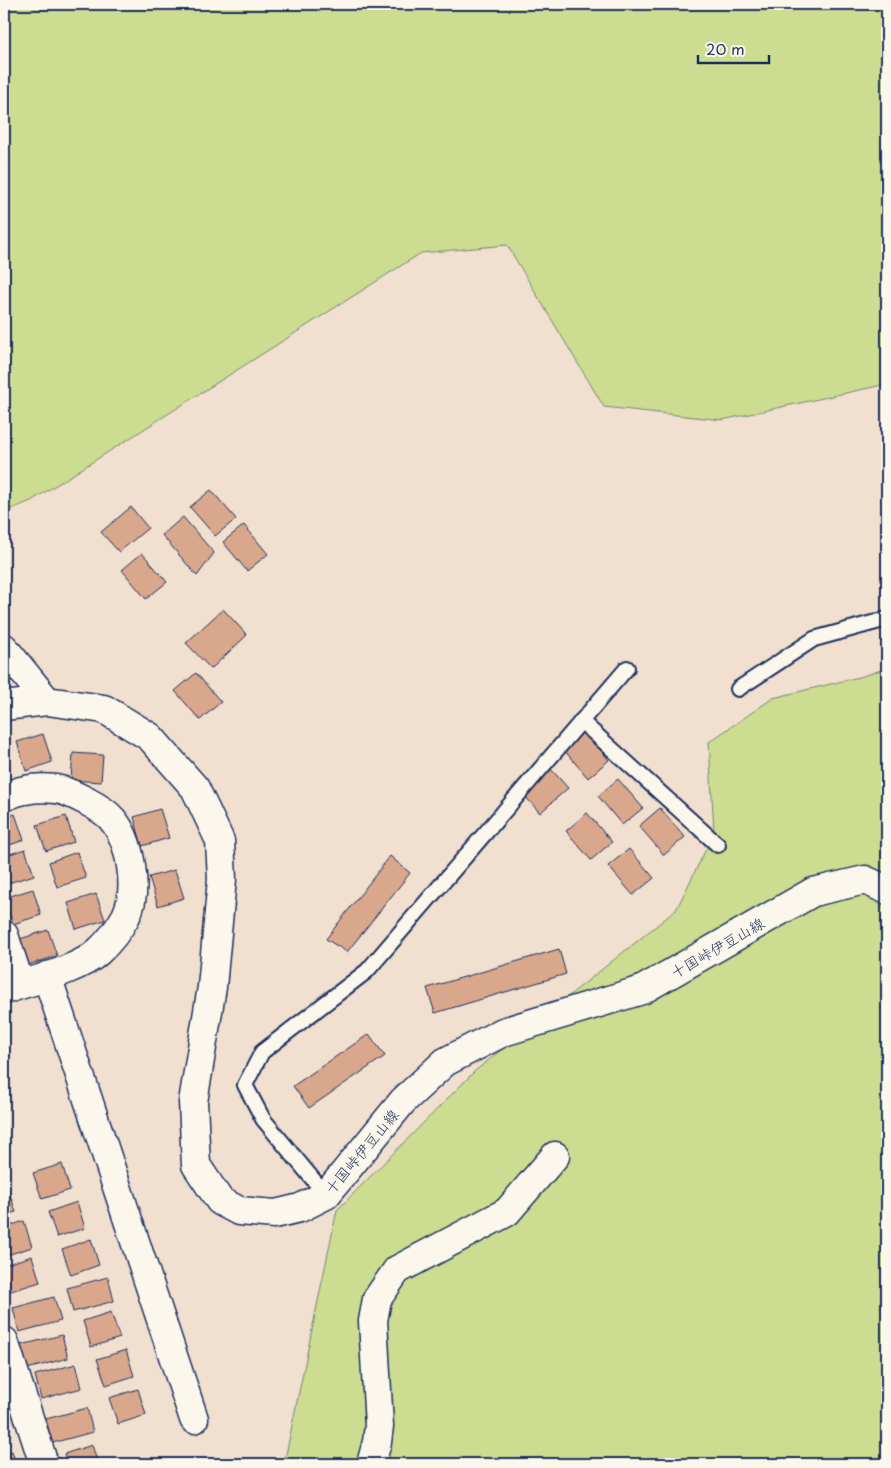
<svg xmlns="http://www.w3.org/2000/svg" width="891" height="1468" viewBox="0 0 891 1468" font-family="'Playpen Sans','Klee One',sans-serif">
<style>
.green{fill:#ccdc90;stroke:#748677}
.building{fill:#d9a78c;stroke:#1b2f5e}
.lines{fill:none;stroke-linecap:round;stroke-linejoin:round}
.service-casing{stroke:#1b2f5e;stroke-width:18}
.minor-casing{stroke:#1b2f5e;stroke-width:31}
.secondary-casing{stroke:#1b2f5e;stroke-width:31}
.service{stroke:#fbf7ec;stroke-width:14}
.minor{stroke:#fbf7ec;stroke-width:28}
.secondary{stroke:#fbf7ec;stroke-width:28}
.labels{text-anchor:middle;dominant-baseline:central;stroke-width:4.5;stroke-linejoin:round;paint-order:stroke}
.street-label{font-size:15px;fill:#1b2f5e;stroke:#fbf7ec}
</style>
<rect width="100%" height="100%" fill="#f1dfcf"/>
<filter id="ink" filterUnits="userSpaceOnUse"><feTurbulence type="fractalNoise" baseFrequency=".02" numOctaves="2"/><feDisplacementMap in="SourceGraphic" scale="10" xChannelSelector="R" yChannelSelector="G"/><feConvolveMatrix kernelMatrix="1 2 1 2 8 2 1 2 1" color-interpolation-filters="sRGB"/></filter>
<g filter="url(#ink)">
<g class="green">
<polygon points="4,4 887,4 887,384 722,420 604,407 507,245 421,253 31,501 4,512"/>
<polygon points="887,668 887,1464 284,1464 337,1210 475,1071 676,910 714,833 709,742 773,698 863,676"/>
</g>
<g class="building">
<polygon points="211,490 236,519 215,536 190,507"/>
<polygon points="131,507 148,528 119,552 101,532"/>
<polygon points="183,517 214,553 197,576 162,535"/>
<polygon points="244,525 268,554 247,571 223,542"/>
<polygon points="142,553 167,582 146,599 122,570"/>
<polygon points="223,609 247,635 211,669 186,643"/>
<polygon points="196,673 221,702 200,720 175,691"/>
<polygon points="584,731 609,760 588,778 563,749"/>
<polygon points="43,734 52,762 26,771 17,742"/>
<polygon points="73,753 103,755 101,782 71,780"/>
<polygon points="550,768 568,788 540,813 522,793"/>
<polygon points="618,779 643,808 622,825 598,796"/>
<polygon points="660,808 685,837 664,855 639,826"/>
<polygon points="160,809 169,838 142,846 134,817"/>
<polygon points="587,813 612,842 591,860 566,831"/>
<polygon points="15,814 24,840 4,847 4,818"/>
<polygon points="66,816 74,842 46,851 37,825"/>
<polygon points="25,849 34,875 5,884 4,856"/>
<polygon points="629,849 654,878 633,895 608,866"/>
<polygon points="77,852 86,878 57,887 49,862"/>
<polygon points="390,856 410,873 347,952 326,939"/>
<polygon points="175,870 184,898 158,906 149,877"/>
<polygon points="33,889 41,915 13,924 4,898"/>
<polygon points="96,894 105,920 76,929 68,903"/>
<polygon points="48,930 57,956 28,965 20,939"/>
<polygon points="559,949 566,974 435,1013 427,988"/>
<polygon points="369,1034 385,1056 309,1108 293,1086"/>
<polygon points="62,1164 70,1190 42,1199 33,1173"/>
<polygon points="7,1186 16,1212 4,1215 4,1187"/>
<polygon points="77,1202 85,1228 57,1237 48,1212"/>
<polygon points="24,1221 32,1247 4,1256 4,1228"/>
<polygon points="91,1239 99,1265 71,1275 62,1249"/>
<polygon points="32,1256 40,1282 11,1291 4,1265"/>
<polygon points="108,1277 114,1301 73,1312 67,1288"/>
<polygon points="54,1297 61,1321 19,1332 13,1308"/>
<polygon points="111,1312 120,1338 91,1347 83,1321"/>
<polygon points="62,1335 68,1358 27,1369 21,1345"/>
<polygon points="126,1350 134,1376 106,1385 97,1359"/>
<polygon points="76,1364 82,1388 41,1399 35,1375"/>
<polygon points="138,1389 146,1415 118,1424 109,1398"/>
<polygon points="87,1408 93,1432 52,1443 46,1419"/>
<polygon points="92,1445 98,1464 67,1464 64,1454"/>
<polygon points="12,1451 16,1464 4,1464 4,1454"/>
</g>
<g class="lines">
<defs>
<g id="service">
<polyline points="738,689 814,639 887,619"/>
<polyline points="581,721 718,845"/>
<polyline points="326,1195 263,1119 245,1085 262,1052 367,971 627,668"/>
</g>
<g id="minor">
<polyline points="4,648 47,701"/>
<path d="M4 797C11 794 18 791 25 790 34 788 47 788 56 789 69 791 103 808 112 819 131 841 139 890 126 916 119 929 109 942 98 952 79 970 30 981 4 990"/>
<polyline points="4,935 20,984"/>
<polyline points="47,976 194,1419"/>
<polyline points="4,1341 44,1464"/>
<polyline points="371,1464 377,1442 379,1426 373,1321 377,1299 397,1270 507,1212 555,1156"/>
</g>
<polyline id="secondary" points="4,706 47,701 104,709 150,737 195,788 220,841 222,879 212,987 193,1102 196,1165 220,1201 239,1211 275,1214 300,1208 326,1195 403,1101 445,1062 503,1032 642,990 813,892 865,880 887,890"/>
</defs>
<use href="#service" class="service-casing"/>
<use href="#minor" class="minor-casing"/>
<use href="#secondary" class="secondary-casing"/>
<use href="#service" class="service"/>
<use href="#minor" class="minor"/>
<use href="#secondary" class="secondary"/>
</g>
</g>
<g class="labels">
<g class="street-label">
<text transform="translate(717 947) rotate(-30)">十国峠伊豆山線</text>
<text transform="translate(361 1151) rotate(-50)">十国峠伊豆山線</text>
</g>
</g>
<rect width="891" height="1468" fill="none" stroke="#fbf7ec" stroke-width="20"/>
<rect x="10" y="10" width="871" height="1448" fill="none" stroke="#1b2f5e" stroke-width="2" filter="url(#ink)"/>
<path d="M698 55v8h71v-8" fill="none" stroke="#1b2f5e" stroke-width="2.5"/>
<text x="706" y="55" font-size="15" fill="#1b2f5e" stroke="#fbf7ec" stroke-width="4" paint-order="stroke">20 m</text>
</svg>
